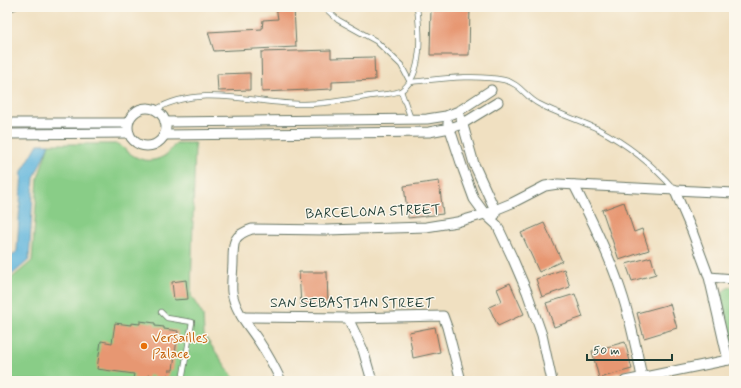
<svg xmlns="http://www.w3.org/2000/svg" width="741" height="388" viewBox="0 0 741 388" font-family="Mynerve,sans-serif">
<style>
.green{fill:#89cd87;stroke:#54855e}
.water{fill:#60b5dc;stroke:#407988}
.building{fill:#e79772}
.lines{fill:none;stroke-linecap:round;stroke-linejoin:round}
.service-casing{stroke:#687665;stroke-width:6}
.minor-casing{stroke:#687665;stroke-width:11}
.service{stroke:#fff;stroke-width:4.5}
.minor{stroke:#fff;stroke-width:9}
.food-dot{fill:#e8710a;stroke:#fbf7ec;stroke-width:1.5}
.labels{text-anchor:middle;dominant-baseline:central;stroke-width:3;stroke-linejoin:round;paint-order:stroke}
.street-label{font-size:14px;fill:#1f3d34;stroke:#fbf7ec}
.food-label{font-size:14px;fill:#c56008;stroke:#fbf7ec;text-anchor:start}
</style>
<rect width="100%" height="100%" fill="#fbf7ec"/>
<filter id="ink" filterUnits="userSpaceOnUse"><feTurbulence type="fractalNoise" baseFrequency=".025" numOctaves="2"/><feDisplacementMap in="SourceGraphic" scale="8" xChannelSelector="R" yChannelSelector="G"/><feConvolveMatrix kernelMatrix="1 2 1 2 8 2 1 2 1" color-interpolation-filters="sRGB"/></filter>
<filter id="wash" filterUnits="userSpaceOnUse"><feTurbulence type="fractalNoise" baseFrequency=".012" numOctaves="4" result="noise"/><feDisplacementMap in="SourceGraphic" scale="16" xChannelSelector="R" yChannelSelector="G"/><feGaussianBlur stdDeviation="0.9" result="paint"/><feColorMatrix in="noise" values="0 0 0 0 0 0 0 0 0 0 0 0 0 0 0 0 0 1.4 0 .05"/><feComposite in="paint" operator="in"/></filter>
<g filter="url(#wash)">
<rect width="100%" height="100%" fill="#f0e0c1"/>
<g class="green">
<path d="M176 143H195L191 296 203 315 204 335 236 381H7V282L32 261 38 178 49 144H119C132 157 147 167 166 155 169 152 173 147 176 143Z"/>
<path d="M731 287H734V346L731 342C728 330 719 304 723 292 725 289 727 288 731 287Z"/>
</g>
<polygon class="water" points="38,144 49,144 34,178 29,260 7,279 7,261 17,251 22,171"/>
<g id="blocks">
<g class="building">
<polygon points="276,7 294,7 296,47 214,51 208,32 262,29 263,20 278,19"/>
<polygon points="431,7 470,7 469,55 430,55"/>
<polygon points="331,50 331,58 374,57 375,80 332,82 332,89 262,92 261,52"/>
<polygon points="250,73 250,90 218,91 217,74"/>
<polygon points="439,181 443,214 408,218 404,186"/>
<polygon points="624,202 634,232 642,229 649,250 619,260 602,210"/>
<polygon points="544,223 562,261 539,272 521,233"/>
<polygon points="651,257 656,274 632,281 626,264"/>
<polygon points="564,269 570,287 542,297 536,279"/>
<polygon points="299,272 327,272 328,304 301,305"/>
<polygon points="186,280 188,299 174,300 172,282"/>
<polygon points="510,283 524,314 498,326 489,307 502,301 497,289"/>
<polygon points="575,294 583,317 554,327 546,303"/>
<polygon points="670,304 677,328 644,338 637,313"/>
<polygon points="140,321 155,323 155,326 164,327 164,329 178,331 173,370 169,370 167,380 154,379 154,376 148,375 147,380 133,379 134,374 97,369 101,341 112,343 115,323 131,325 131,323 140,324"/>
<polygon points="435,327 440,352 413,358 409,332"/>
<polygon points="625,342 632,369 599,378 592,351"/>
</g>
</g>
</g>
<g filter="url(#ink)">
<use href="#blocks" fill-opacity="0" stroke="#687665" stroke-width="1"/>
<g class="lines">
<defs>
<g id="service">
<polyline points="324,7 338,20 376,41 401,65 410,82"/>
<polyline points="7,10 15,7"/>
<path d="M410 82C441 79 474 74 504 80 520 83 526 98 539 104 558 114 579 120 598 129 627 144 653 165 674 189"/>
<polyline points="401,91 411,119"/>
<path d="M155 110C200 83 255 104 304 104 326 104 348 100 370 96 377 95 397 94 402 90 424 74 420 31 417 7"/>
<polyline points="161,312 167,318 192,322 182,381"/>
</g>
<g id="minor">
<circle cx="147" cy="127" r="19"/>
<polyline points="461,118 474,164 495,210 495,215"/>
<polyline points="165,122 427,119 446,116 459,111 491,90"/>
<polyline points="7,123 128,123"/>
<polyline points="448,123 463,169 474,199 485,214 497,225 512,257 527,292 542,335 552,381"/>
<polyline points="7,134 129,133"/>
<polyline points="164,135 429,132 450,128 462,124 498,102"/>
<path d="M574 185C591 218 608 252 620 288 630 317 636 347 642 377"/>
<polyline points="674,189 692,231 709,277 728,360"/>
<polyline points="709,277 734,279"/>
<polyline points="242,317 348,318 443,316 447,327 461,381"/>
<polyline points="348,318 363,350 372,381"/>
<path d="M281 381C275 368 268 355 260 343 250 327 235 312 232 292 231 282 233 271 233 261 233 242 233 235 252 229L327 230 426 227 457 222 485 214 512 203 545 186 558 184 734 193"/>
<polyline points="625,381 733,359"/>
</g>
</defs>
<use href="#service" class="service-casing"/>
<use href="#minor" class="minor-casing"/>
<use href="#service" class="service"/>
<use href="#minor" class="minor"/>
</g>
</g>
<circle class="food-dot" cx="144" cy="346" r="4"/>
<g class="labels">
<g class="street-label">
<text transform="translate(373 212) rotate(-2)">BARCELONA STREET</text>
<text x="352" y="303">SAN SEBASTIAN STREET</text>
</g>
<g class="food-label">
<text x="152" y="338">Versailles<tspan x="152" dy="16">Palace</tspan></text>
</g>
</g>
<rect width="741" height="388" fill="none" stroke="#fbf7ec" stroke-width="24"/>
<path d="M587 354v6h85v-6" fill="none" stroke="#1f3d34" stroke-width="2"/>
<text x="593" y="354" font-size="12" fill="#1f3d34" stroke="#fbf7ec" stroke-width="3" paint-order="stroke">50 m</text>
</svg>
